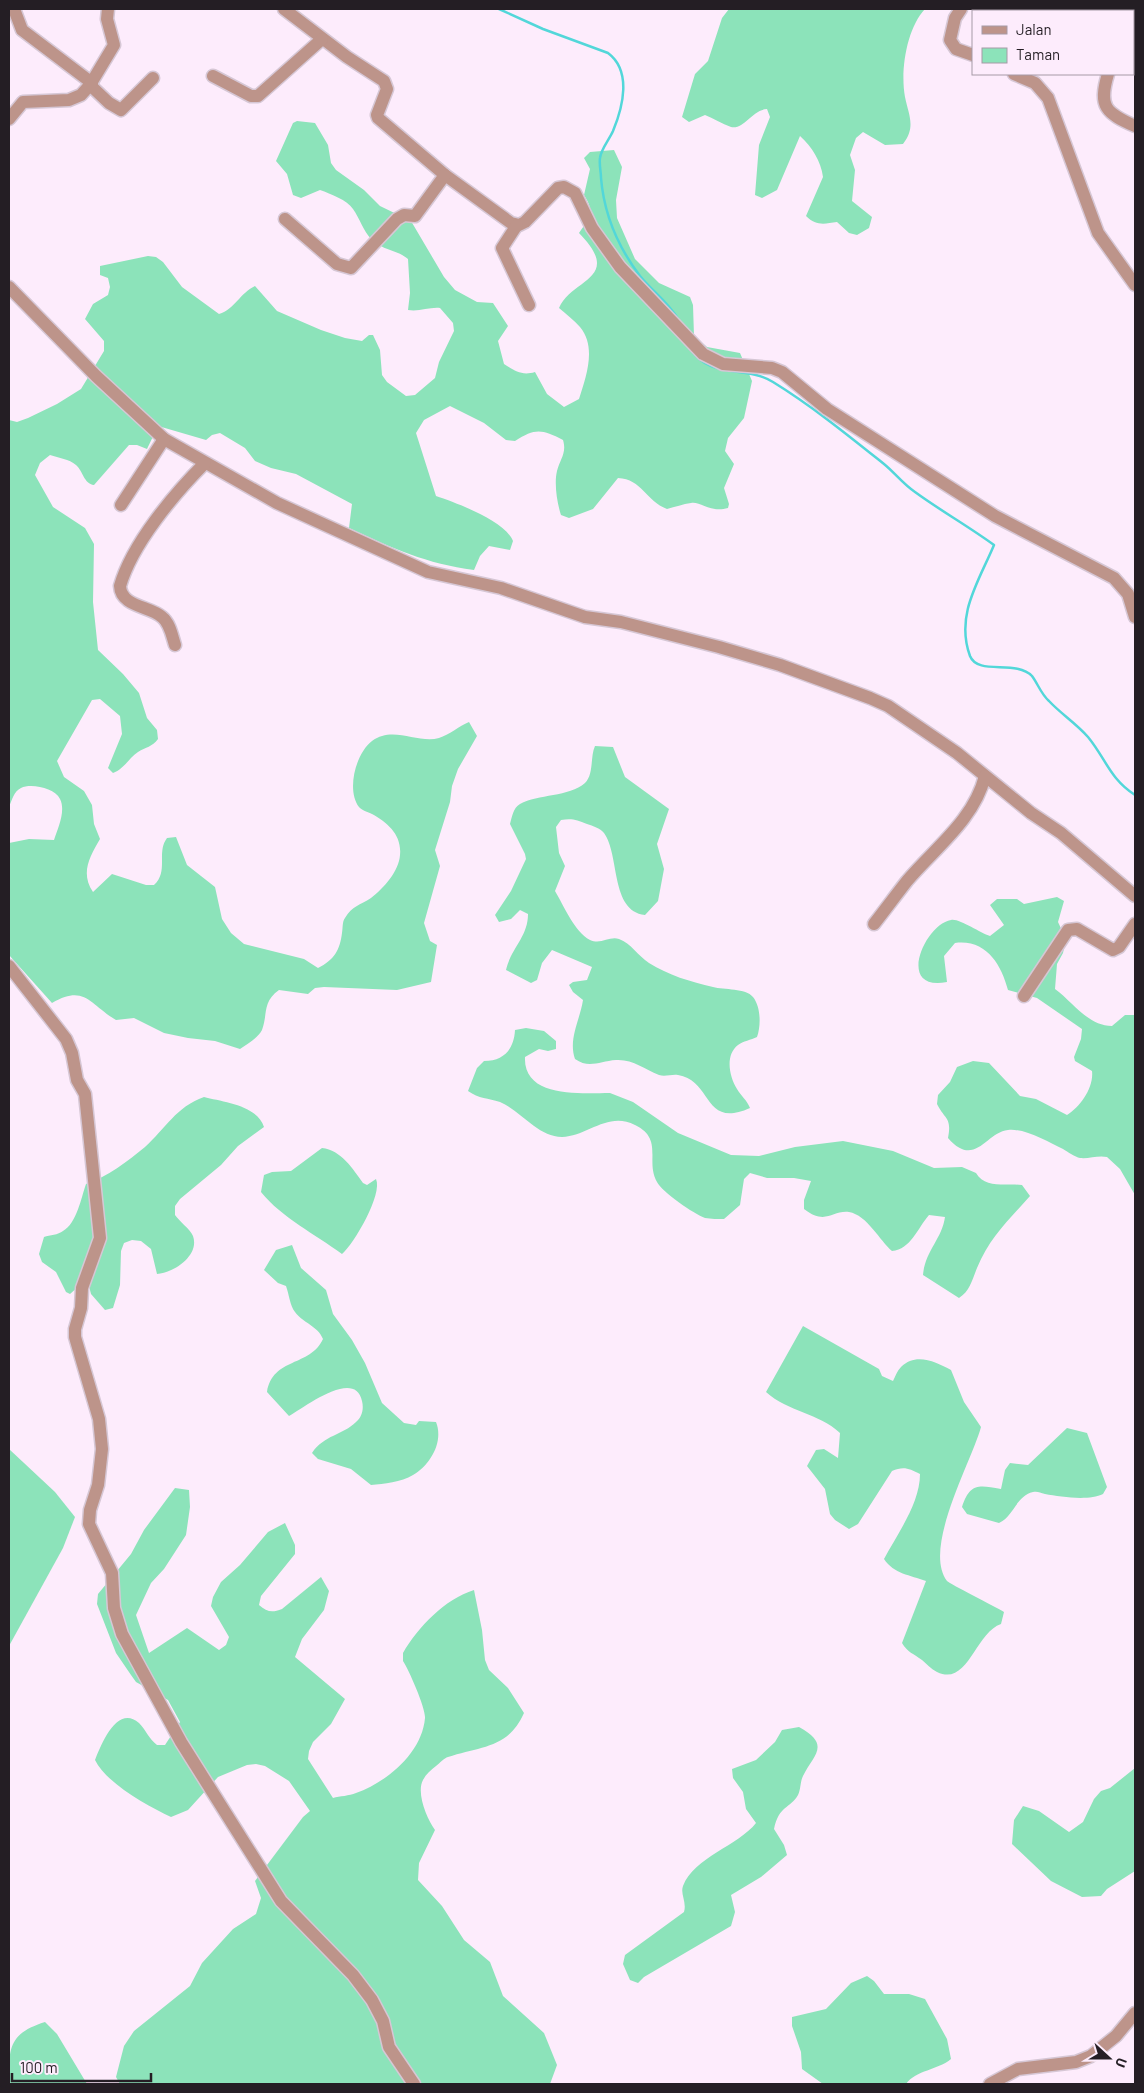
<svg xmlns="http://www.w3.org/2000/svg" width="1144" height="2093" viewBox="0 0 1144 2093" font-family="Barlow,sans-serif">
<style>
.green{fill:#8ce3ba}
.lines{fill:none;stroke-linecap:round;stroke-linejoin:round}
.stream{stroke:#52d7d9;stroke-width:2.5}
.minor-casing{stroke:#d6c7d5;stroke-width:15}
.minor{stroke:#bd948a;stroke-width:12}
</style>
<rect width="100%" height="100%" fill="#fdecfc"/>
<g class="green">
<path d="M729 9H925C907 28 900 70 905 97 909 116 916 127 903 144L885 145 863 132 856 138 850 155 855 170 852 201 872 217 869 228 857 235 849 233 837 222C824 224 816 226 806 216L823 177C821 161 812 147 800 136L777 190 762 198 755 195 759 145 770 117 767 109C752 110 744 130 731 127 722 124 713 118 705 115L689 122 682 117 695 74 708 61 722 18Z"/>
<path d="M297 121 315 123 328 145 331 163 336 170 364 190 380 206 411 221 444 277 455 290 477 302 493 303 508 326 498 341 504 364C515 371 522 376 535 372L547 394 564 407 579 399C586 377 597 347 580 327 574 320 566 314 559 308 572 278 624 279 579 233 590 218 595 212 584 195L590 169 584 158 590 152 614 150 622 167 616 200 617 218 635 259 659 283 690 297 693 305 694 336 707 347 740 353 752 381 744 418 728 438 725 451 734 464 724 488 729 504 728 508C710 513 700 501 691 503 683 504 675 507 667 509 646 501 642 479 618 478L593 509 569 518 561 515C557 503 554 483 557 471 560 459 567 453 563 440 542 429 535 428 515 441L506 440 484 423 450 406 424 420 416 433 436 496C457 503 505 521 513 541L510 550 489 546 480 556 474 570C427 564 392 548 349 528L352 504 296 474 271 468 255 461 245 448 220 433 212 435 206 440 158 426 147 449 137 445H129L94 485C84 484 83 471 76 465 69 459 59 458 50 455L40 463 35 475 53 507 85 528 94 544 93 602 98 650 123 674 139 693 147 718 157 730 158 739C152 747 146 747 138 752 128 759 124 769 113 773L108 768 122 734 120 716 100 699 92 700 57 761 64 777 84 791 92 805 94 824 100 839C90 856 80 873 93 892L112 874 146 885H154C169 871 156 853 167 838L176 837 187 865 215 887 222 919 231 933 244 944 304 959 318 968C334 960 340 950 342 933 343 928 342 922 345 918 352 906 360 905 371 898 384 888 399 871 400 855 402 835 388 823 372 814 368 812 361 810 359 807 346 790 356 753 372 741 393 725 418 744 439 738 449 735 459 726 469 722L477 736 458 769 452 786 450 802 435 850 440 866 424 923 430 941 437 945 431 982 397 990 324 987 315 988 308 994 279 990C262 1002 268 1014 262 1030 258 1038 247 1044 240 1049L215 1041 188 1038 164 1033 134 1018 116 1020C89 1004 85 984 52 1003L9 955V843L29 839 54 840C58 828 66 811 60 799 55 788 31 783 21 788 14 791 12 800 9 807V420L17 422 28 418 57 404 81 389 104 351V341L85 319 93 304 108 295 110 287 108 278 100 275V266L148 256 156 257 163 262 182 287 219 314C235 309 240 293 255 286L277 311 321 330 345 338 362 341 369 335H373L380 350 382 375 387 382 406 396 415 395 435 378 439 362 454 331 453 323 440 308C429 307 419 312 408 310L410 293 408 259C396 249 385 252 371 239 363 230 360 219 353 209 347 200 331 194 320 190L301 198 293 195 287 174 276 161 293 123Z"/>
<path d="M595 746 613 747 625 777 669 809 657 844 664 869 658 901 645 915C610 911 620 855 604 833 600 828 593 826 587 824 577 820 572 818 561 820L556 827 559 853 565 866 555 891C564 906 574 931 590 940 601 945 609 936 619 939 631 943 638 956 649 963 668 975 691 982 713 987 724 990 746 988 753 997 761 1007 761 1026 757 1037 751 1040 743 1041 738 1045 725 1055 729 1076 737 1089 741 1096 747 1100 750 1108 703 1129 713 1081 678 1075 672 1074 665 1077 659 1075 644 1069 633 1059 616 1060 600 1061 589 1069 575 1059 568 1039 580 1020 583 1000L573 992 569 985 573 982 587 980 592 967 552 950 542 963 537 980 531 983 506 970C511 948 528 937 528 914L520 910 511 919 499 922 495 915 511 891 526 859 525 854 510 824C512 817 513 808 520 804 538 794 569 797 585 783 594 774 590 757 595 746Z"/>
<path d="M1057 897 1064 901 1058 922 1066 939 1063 953 1057 964 1055 989C1073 1002 1088 1026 1112 1026L1125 1015H1135V1195L1120 1169 1107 1157C1098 1155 1089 1159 1080 1158 1075 1157 1068 1152 1063 1149 1048 1142 1025 1128 1008 1130 986 1132 975 1169 948 1138 952 1117 945 1120 937 1104L938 1095 950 1082 957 1067 973 1061 989 1063 1020 1096 1036 1099 1067 1115C1080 1107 1094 1088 1092 1071L1075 1061 1074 1057 1081 1039 1082 1029 1037 998 1008 990C1001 964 986 939 955 943L944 956 947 982C895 992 925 924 951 920 959 918 980 933 990 936L1004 925 990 905 997 899H1017L1024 904Z"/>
<path d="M526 1028 544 1031 556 1041V1049L548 1051 539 1049 525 1057C523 1099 583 1093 610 1093L633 1102 678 1133 731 1155 759 1156 795 1147 843 1141 893 1151 934 1168 962 1167 976 1173C985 1189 1006 1183 1022 1185L1030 1196C1008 1221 990 1237 977 1268 972 1280 970 1291 959 1298L923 1275C925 1251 942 1239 945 1217L929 1215C917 1229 911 1249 892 1251 880 1241 867 1215 849 1212 832 1210 826 1226 804 1209V1200L811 1181 794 1178H767L750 1173 744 1179 740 1205 724 1219C718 1219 711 1219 705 1218 694 1214 662 1192 657 1182 645 1161 664 1139 635 1125 608 1111 588 1136 562 1137 538 1137 521 1111 500 1102 488 1098 479 1099 468 1091L477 1068 484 1061C504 1061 514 1049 515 1030Z"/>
<path d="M204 1097C223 1102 257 1105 264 1127L238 1146 221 1165 180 1199 175 1206V1215C179 1221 190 1229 193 1236 200 1256 173 1273 157 1274L151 1249 141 1241 132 1240 124 1243 121 1251 120 1285 113 1308 105 1310 91 1294 89 1286H79L70 1294 66 1292 56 1272 42 1262 39 1254 44 1237C50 1235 58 1235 63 1231 77 1223 81 1198 86 1184 107 1177 128 1161 145 1147 166 1128 176 1107 204 1097Z"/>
<path d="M322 1148C341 1150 353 1169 363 1183L367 1185 376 1179C383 1194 354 1244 342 1254 315 1234 282 1218 261 1192L264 1175 272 1172 291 1171Z"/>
<path d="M292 1245 301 1268 326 1290 333 1314 352 1340 365 1363 382 1403 404 1423 416 1425 419 1421 436 1422C444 1442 430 1465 413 1475 401 1482 384 1484 371 1485L351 1469 318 1459 312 1453C324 1435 343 1435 356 1422 362 1417 364 1409 362 1401 355 1368 305 1407 289 1416L267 1392C273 1357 310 1367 323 1339 318 1326 303 1323 295 1312 290 1306 289 1294 286 1286L278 1283 264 1270 276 1250Z"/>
<path d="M803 1326 879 1369 882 1376 893 1381C895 1377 897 1371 901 1367 916 1352 936 1362 951 1370L964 1402 981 1427C972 1461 922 1548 947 1581 950 1584 996 1607 1004 1612L1001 1624C975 1633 968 1687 937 1672 931 1669 927 1664 922 1660 914 1654 907 1652 902 1643L926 1581C910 1575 894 1574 884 1559 898 1533 920 1503 920 1474 909 1468 903 1466 892 1471L858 1524 849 1529 835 1520 830 1514 825 1489 807 1466 816 1450 824 1449 838 1458 840 1433C819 1413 788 1412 766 1392Z"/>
<path d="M1067 1428 1087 1433 1107 1487 1103 1494C1089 1501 1061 1497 1045 1494 1040 1493 1038 1491 1033 1492 1016 1496 1014 1516 999 1523L967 1514 962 1507C970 1483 978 1485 1001 1489L1005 1470 1010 1463 1028 1465Z"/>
<polygon points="9,1449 55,1492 75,1517 63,1548 9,1646"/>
<path d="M175 1488 189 1490 190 1507 186 1535 164 1569 151 1583 136 1615 149 1653 187 1628 219 1650 226 1645 229 1637 211 1606 213 1597 221 1582 240 1565 268 1532 285 1523 295 1545V1554L261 1596 259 1605C267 1612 272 1613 282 1609L321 1577 329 1591 324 1610 302 1639 295 1657 345 1699 331 1724 313 1742 309 1751 308 1759 333 1798C340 1796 349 1796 356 1793 387 1782 422 1753 425 1718 426 1709 409 1670 403 1661V1653C418 1627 445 1599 474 1590L482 1630 485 1660 489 1670 508 1688 524 1713C508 1749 480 1746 448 1757 444 1758 440 1763 436 1766 431 1770 426 1774 423 1780 416 1793 427 1819 435 1830L419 1863 418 1880 442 1906 464 1940 490 1962 503 1996 544 2033 557 2065 550 2084H120L116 2077 124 2046 134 2031 190 1986 202 1963 233 1929 256 1914 261 1898 255 1881 303 1817 310 1811 289 1781 265 1766 256 1764 247 1765 218 1777 188 1810 171 1817C148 1806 107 1784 95 1760 101 1745 117 1704 139 1723 146 1730 149 1739 157 1745H165L180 1722 168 1700 136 1682 131 1675 116 1653 97 1604 98 1594 131 1554 144 1530Z"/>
<path d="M799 1727C832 1745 813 1755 803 1776 800 1782 801 1789 798 1795 790 1809 779 1805 774 1829L784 1845 787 1855 761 1877 731 1895 735 1912 731 1926 644 1977 638 1983 630 1980 623 1964 625 1955 684 1912C687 1902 680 1894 683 1886 694 1857 738 1846 756 1823L746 1809 743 1792 733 1778 732 1769 756 1760 775 1742 782 1730Z"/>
<polygon points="1135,1768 1135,1871 1107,1889 1101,1896 1082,1897 1051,1881 1012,1844 1014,1820 1023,1806 1039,1811 1069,1832 1083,1822 1094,1799 1101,1791 1110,1788"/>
<path d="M867 1976 874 1981 884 1994H909L925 1999 947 2039 951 2059C938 2070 916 2070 906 2084H823L802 2069 801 2052 792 2026V2017L826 2009 851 1983Z"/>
<path d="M45 2022 57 2034 87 2084H9C9 2050 7 2034 45 2022Z"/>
</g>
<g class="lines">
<g class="stream">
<path d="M499 9 543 29 608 53C632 71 623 107 613 131 609 140 601 149 600 158 599 164 601 172 601 178 604 214 618 247 640 276 652 291 668 302 678 319"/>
<path d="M689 347C711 381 744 364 773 382 812 406 849 436 884 464 895 473 903 484 915 492 941 511 968 526 994 545 979 581 955 615 970 656 978 676 1016 659 1032 676 1038 684 1041 694 1049 701 1061 714 1076 723 1088 737 1106 759 1110 779 1135 795"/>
</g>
<defs>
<g id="minor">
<polyline points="14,9 22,30 92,83"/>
<polyline points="284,9 347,57 384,81 387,89 377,115 378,118 445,175 511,223 519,225 525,222 558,188 564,187 575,193 592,228 620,267 703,354 723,364 772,368 782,372 827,409 995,516 1114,578 1128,594 1135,617"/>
<polyline points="961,9 955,18 950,40 956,49 973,55"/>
<polyline points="1107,9 1108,11"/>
<polyline points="1014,74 1035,83 1048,98 1098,233 1135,285"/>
<path d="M1108 74C1098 107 1106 113 1135 126"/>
<polyline points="213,76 251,96 258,96 322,39"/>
<polyline points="90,85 109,103 121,110 153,78"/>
<polyline points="9,119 23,102 69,100 81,95 90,85 114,45 107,19 108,9"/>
<polyline points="285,219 337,264 351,268 397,219 404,215 415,216 445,175"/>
<polyline points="517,225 502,248 529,305"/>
<polyline points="9,287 96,376 164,439 277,503 428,572 501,588 585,617 621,622 719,647 780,665 870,698 888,706 957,753 1031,813 1061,833 1135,896"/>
<polyline points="121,505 164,439"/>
<path d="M175 645C172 636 170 623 162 617 150 606 121 607 120 586 132 544 174 494 205 463"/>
<path d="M874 924C885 910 896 895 907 881 935 848 974 820 985 776"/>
<polyline points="9,966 66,1039 72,1053 77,1080 85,1094 100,1238 82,1288 81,1308 75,1329 75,1337 99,1419 102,1449 98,1485 90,1510 89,1524 112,1573 114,1608 122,1634 181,1742 281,1901 353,1975 372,2000 383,2021 389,2047 414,2084"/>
<polyline points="1024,996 1068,930 1077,929 1113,950 1119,947 1135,924"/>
<polyline points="990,2084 1018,2069 1076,2062 1091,2056 1116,2036 1135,2013"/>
</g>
</defs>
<use href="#minor" class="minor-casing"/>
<use href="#minor" class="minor"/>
</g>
<rect width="1144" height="2093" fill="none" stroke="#241e24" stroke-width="20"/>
<rect x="972" y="10" width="162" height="65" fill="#fdecfc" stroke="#a69aa6"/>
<rect x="982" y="26" width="25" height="8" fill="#bd948a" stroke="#a69aa6"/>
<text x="1016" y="35" font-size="15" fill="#241e24">Jalan</text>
<rect x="982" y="48" width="25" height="15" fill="#8ce3ba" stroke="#a69aa6"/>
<text x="1016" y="60" font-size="15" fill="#241e24">Taman</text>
<g transform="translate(1109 2058) rotate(111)" stroke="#fdecfc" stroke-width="4" paint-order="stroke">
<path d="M0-4L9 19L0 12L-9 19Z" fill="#241e24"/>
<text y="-8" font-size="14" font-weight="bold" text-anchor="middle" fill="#241e24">U</text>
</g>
<path d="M12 2073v8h139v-8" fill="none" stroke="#241e24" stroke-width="2.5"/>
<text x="20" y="2073" font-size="15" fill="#241e24" stroke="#fdecfc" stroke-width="4" paint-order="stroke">100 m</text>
</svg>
